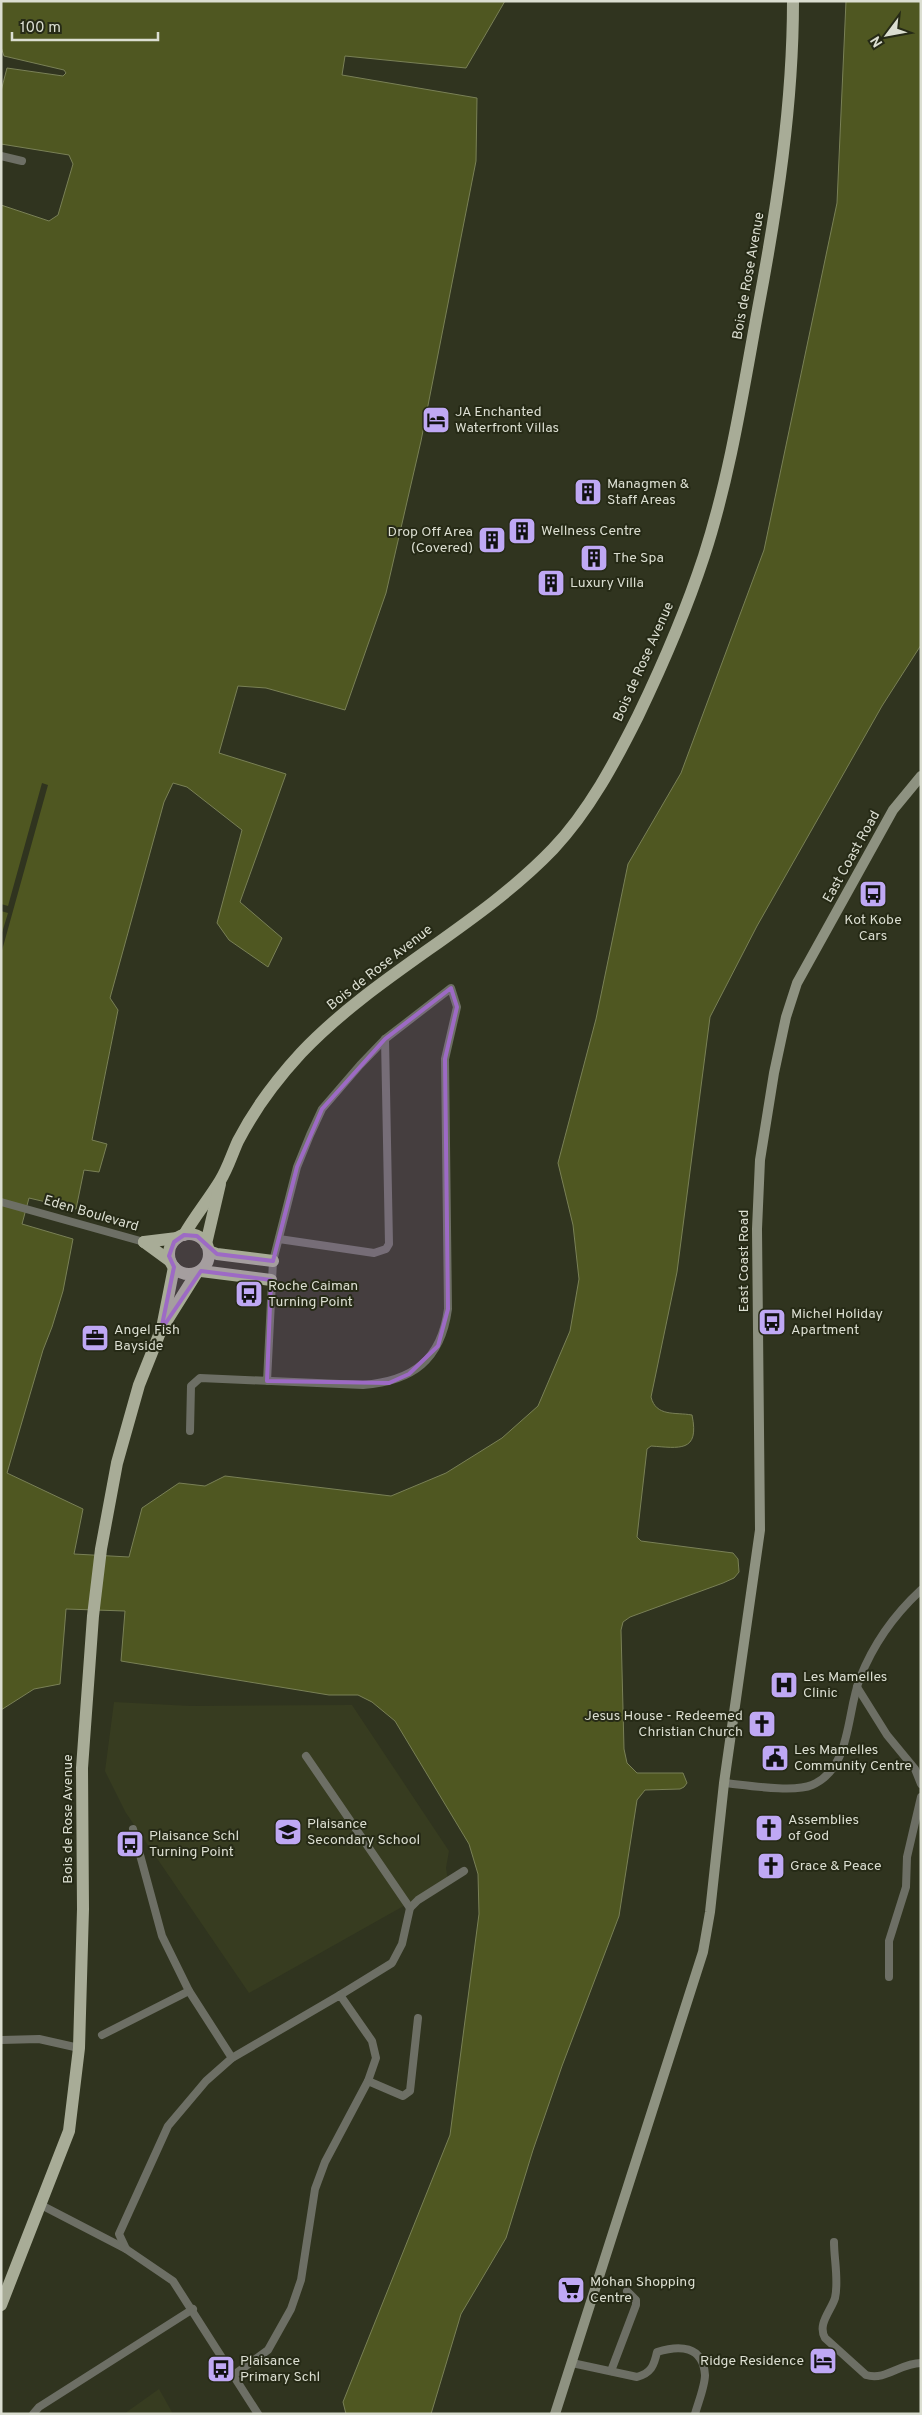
<svg xmlns="http://www.w3.org/2000/svg" width="922" height="2415" viewBox="0 0 922 2415" font-family="Overpass,sans-serif">
<style>
.built{fill:#373c20}
.water{fill:#4f5721;stroke:#798056}
.pier{fill:#30341f}
.lines{fill:none;stroke-linecap:round;stroke-linejoin:round}
.street{stroke:#6d6f65;stroke-width:8}
.secondary{stroke:#8e9281;stroke-width:10}
.primary{stroke:#a8ac97;stroke-width:12}
.marked{fill:#9d6ac5;fill-opacity:0.2;stroke:#9d6ac5;stroke-width:4;stroke-linejoin:round}
.labels{text-anchor:middle;dominant-baseline:central;stroke-width:4;stroke-linejoin:round;paint-order:stroke}
.street-label{font-size:14px;fill:#dbded1;stroke:#262a16}
.poi-label{font-size:14px;fill:#dbded1;stroke:#262a16;text-anchor:start}
</style>
<rect width="100%" height="100%" fill="#30341f"/>
<g class="built">
<polygon points="114,1702 191,1706 352,1705 449,1851 446,1868 448,1881 249,1993 126,1813 105,1771"/>
<polygon points="159,2389 173,2414 124,2414"/>
</g>
<path class="water" d="M1 1H505L466 68 345 56 342 75 477 98 476 161 421 441 386 593 345 710 266 688 238 686 219 753 286 774 240 902 282 938 268 967 229 940 217 923 242 830 187 787 173 783 164 802 110 998 118 1010 92 1140 107 1144 99 1172 84 1170 76 1209 29 1198 22 1224 73 1239 63 1291 52 1327 43 1350 7 1473 83 1509 74 1554 129 1557 142 1508 179 1483 205 1486 225 1476 391 1496 446 1473 502 1438 538 1406 570 1331 579 1279 573 1225 558 1163 596 1019 628 864 681 773 764 550 837 203 846 1H921V645L882 706 757 926 710 1017 677 1272 651 1397C656 1417 675 1412 692 1415 700 1453 679 1448 651 1446L647 1449 637 1537 641 1541 733 1553 738 1559 739 1572 734 1578 723 1583 630 1617 623 1622 621 1630 624 1749 627 1763 637 1773H683L687 1783 684 1787 680 1789 645 1790 637 1800 619 1916 562 2066 533 2150 506 2238 461 2314 431 2414H346L343 2402 450 2135 479 1914 478 1874 469 1844 395 1721 372 1702 358 1695H329L121 1661 125 1611 66 1609 60 1684 34 1689 1 1710V205L49 221 58 215 73 164 69 155 1 144V91L7 68 63 76 66 73 64 70 4 56 1 47Z"/>
<polygon class="pier" points="42,783 48,785 1,954 1,936 8,913 1,911 1,904 8,906"/>
<g class="lines">
<g class="street">
<polyline points="1,156 22,161"/>
<polyline points="1,1202 144,1242"/>
<polyline points="279,1239 374,1253 386,1249 389,1244 385,1039"/>
<path d="M190 1431 191 1386 200 1378 363 1385C413 1381 441 1360 448 1309L445 1059 457 1007 451 988 385 1039 360 1065 322 1109 310 1135 297 1167 273 1261 267 1381"/>
<polyline points="857,1687 887,1735 915,1769 921,1784"/>
<polyline points="306,1756 410,1908"/>
<path d="M724 1783C745 1785 794 1793 812 1785 852 1768 846 1713 860 1678 873 1645 895 1614 921 1590"/>
<polyline points="133,1829 162,1936 189,1991 232,2058"/>
<polyline points="889,1977 889,1941 906,1887 907,1857 921,1797"/>
<polyline points="340,1995 392,1963 402,1944 410,1908 418,1900 464,1871"/>
<polyline points="102,2035 189,1991"/>
<polyline points="1,2040 39,2039 79,2048"/>
<polyline points="368,2081 403,2096 410,2091 418,2018"/>
<polyline points="43,2206 126,2249"/>
<path d="M834 2242C834 2259 839 2281 835 2298 831 2311 817 2324 825 2338L866 2375C886 2381 900 2363 921 2363"/>
<path d="M572 2363 637 2377C651 2373 654 2366 657 2352 679 2345 703 2345 705 2375 705 2386 698 2403 695 2414"/>
<polyline points="611,2371 636,2305 636,2300 627,2291"/>
<polyline points="235,2374 268,2350 291,2309 301,2280 315,2189 325,2162 368,2081 376,2058 372,2041 340,1995 232,2058 206,2081 168,2126 119,2234 126,2249 173,2281 258,2414"/>
<polyline points="33,2414 39,2407 193,2309"/>
</g>
<polyline class="secondary" points="555,2414 703,1952 710,1912 724,1783 760,1530 757,1229 760,1160 774,1073 786,1017 797,983 893,810 921,776"/>
<g class="primary">
<circle cx="189" cy="1254" r="20"/>
<path d="M184 1235C195 1216 209 1199 220 1181 228 1168 232 1154 238 1141 254 1110 277 1079 301 1053 376 974 478 927 553 849 589 811 615 762 638 716 663 664 686 611 704 556 730 476 743 391 758 309 777 208 793 105 793 1"/>
<polyline points="144,1242 177,1238"/>
<polyline points="144,1242 170,1261"/>
<polyline points="206,1244 220,1184"/>
<polyline points="209,1251 217,1254 273,1261"/>
<polyline points="201,1271 271,1280"/>
<polyline points="163,1323 174,1267"/>
<polyline points="1,2305 69,2131 79,2048 83,1909 82,1768 93,1616 101,1549 117,1463 139,1385 161,1330 196,1274"/>
</g>
</g>
<path class="marked" d="M451 988 457 1007 445 1059 448 1309 438 1346 409 1374 389 1383 267 1381 271 1280 201 1271 161 1330 174 1267 169 1256 174 1242 184 1235 197 1236 217 1254 273 1261 297 1167 322 1109 385 1039Z"/>
<defs>
<symbol id="hotel-square" viewBox="-11 -11 22 22"><rect x="-9" y="-9" width="18" height="18" rx="4" fill="#bfa8f4" stroke="#262a16"/><path d="M-6-4.5h1.5V1H6V5H4.5V3h-9V5H-6ZM-4 0a1.8 1.8 0 1 1 3.6 0ZM.5 0V-2.5h3Q6-2.5 6 0Z" fill="#111"/></symbol>
<symbol id="building-square" viewBox="-11 -11 22 22"><rect x="-9" y="-9" width="18" height="18" rx="4" fill="#bfa8f4" stroke="#262a16"/><path d="M-4-6H4V6H1V3H-1V6H-4ZM-2.5-4.3h1.7v1.8h-1.7ZM.8-4.3h1.7v1.8H.8ZM-2.5-1h1.7V.8h-1.7ZM.8-1h1.7V.8H.8Z" fill="#111"/></symbol>
<symbol id="bus-square" viewBox="-11 -11 22 22"><rect x="-9" y="-9" width="18" height="18" rx="4" fill="#bfa8f4" stroke="#262a16"/><path d="M-5-6H5V4H4V6H2V4H-2V6H-4V4H-5ZM-3.5-4V0h7V-4ZM-3.5 1.2v1.5H-2V1.2ZM2 1.2v1.5H3.5V1.2Z" fill="#111"/></symbol>
<symbol id="office-square" viewBox="-11 -11 22 22"><rect x="-9" y="-9" width="18" height="18" rx="4" fill="#bfa8f4" stroke="#262a16"/><path d="M-6-3h4V-5.5h4V-3h4V5H-6ZM-1-4.5V-3h2v-1.5ZM-6 0V1H6V0Z" fill="#111"/></symbol>
<symbol id="hospital-square" viewBox="-11 -11 22 22"><rect x="-9" y="-9" width="18" height="18" rx="4" fill="#bfa8f4" stroke="#262a16"/><path d="M-5-5h3v3.5h4V-5h3V5h-3V1.5h-4V5h-3Z" fill="#111"/></symbol>
<symbol id="church-square" viewBox="-11 -11 22 22"><rect x="-9" y="-9" width="18" height="18" rx="4" fill="#bfa8f4" stroke="#262a16"/><path d="M-1.2-6h2.4v3.5h3.3v2.4h-3.3V6h-2.4V-.1h-3.3v-2.4h3.3Z" fill="#111"/></symbol>
<symbol id="civic-square" viewBox="-11 -11 22 22"><rect x="-9" y="-9" width="18" height="18" rx="4" fill="#bfa8f4" stroke="#262a16"/><path d="M-.6-6.5H3V-4.5H.6V-3L4-1V1h2V6H-6V1h2V-1L-.6-3ZM-1.2 2.5V6h2.4V2.5Z" fill="#111"/></symbol>
<symbol id="school-square" viewBox="-11 -11 22 22"><rect x="-9" y="-9" width="18" height="18" rx="4" fill="#bfa8f4" stroke="#262a16"/><path d="M0-5L7-2L0 1L-7-2ZM-4 1L0 2.5L4 1V4Q0 6-4 4Z" fill="#111"/></symbol>
<symbol id="supermarket-square" viewBox="-11 -11 22 22"><rect x="-9" y="-9" width="18" height="18" rx="4" fill="#bfa8f4" stroke="#262a16"/><path d="M-6-5.5h2.5l.6 2H6L4.5 2H-2.5L-4.4-4H-6ZM-1.5 3.2a1.3 1.3 0 1 0 .1 0ZM3 3.2a1.3 1.3 0 1 0 .1 0Z" fill="#111"/></symbol>
</defs>
<g fill-rule="evenodd">
<use href="#hotel-square" x="420" y="404" width="32" height="32"/>
<use href="#building-square" x="572" y="476" width="32" height="32"/>
<use href="#building-square" x="506" y="515" width="32" height="32"/>
<use href="#building-square" x="476" y="524" width="32" height="32"/>
<use href="#building-square" x="578" y="542" width="32" height="32"/>
<use href="#building-square" x="535" y="567" width="32" height="32"/>
<use href="#bus-square" x="857" y="878" width="32" height="32"/>
<use href="#bus-square" x="233" y="1278" width="32" height="32"/>
<use href="#bus-square" x="756" y="1306" width="32" height="32"/>
<use href="#office-square" x="79" y="1322" width="32" height="32"/>
<use href="#hospital-square" x="768" y="1669" width="32" height="32"/>
<use href="#church-square" x="746" y="1708" width="32" height="32"/>
<use href="#civic-square" x="759" y="1742" width="32" height="32"/>
<use href="#church-square" x="753" y="1812" width="32" height="32"/>
<use href="#school-square" x="272" y="1816" width="32" height="32"/>
<use href="#bus-square" x="114" y="1828" width="32" height="32"/>
<use href="#church-square" x="755" y="1850" width="32" height="32"/>
<use href="#supermarket-square" x="555" y="2274" width="32" height="32"/>
<use href="#hotel-square" x="807" y="2345" width="32" height="32"/>
<use href="#bus-square" x="205" y="2353" width="32" height="32"/>
</g>
<g class="labels">
<g class="street-label">
<text transform="translate(749 276) rotate(-80)">Bois de Rose Avenue</text>
<text transform="translate(644 662) rotate(-66)">Bois de Rose Avenue</text>
<text transform="translate(852 857) rotate(-61)">East Coast Road</text>
<text transform="translate(380 968) rotate(-38)">Bois de Rose Avenue</text>
<text transform="translate(91 1214) rotate(16)">Eden Boulevard</text>
<text transform="translate(744 1261) rotate(-90)">East Coast Road</text>
<text transform="translate(68 1819) rotate(-90)">Bois de Rose Avenue</text>
</g>
<g class="poi-label">
<text x="455" y="412">JA Enchanted<tspan x="455" dy="16">Waterfront Villas</tspan></text>
<text x="607" y="484">Managmen &amp;<tspan x="607" dy="16">Staff Areas</tspan></text>
<text x="541" y="531">Wellness Centre</text>
<text x="473" y="532" text-anchor="end">Drop Off Area<tspan x="473" dy="16">(Covered)</tspan></text>
<text x="613" y="558">The Spa</text>
<text x="570" y="583">Luxury Villa</text>
<text x="873" y="920" text-anchor="middle">Kot Kobe<tspan x="873" dy="16">Cars</tspan></text>
<text x="268" y="1286">Roche Caiman<tspan x="268" dy="16">Turning Point</tspan></text>
<text x="791" y="1314">Michel Holiday<tspan x="791" dy="16">Apartment</tspan></text>
<text x="114" y="1330">Angel Fish<tspan x="114" dy="16">Bayside</tspan></text>
<text x="803" y="1677">Les Mamelles<tspan x="803" dy="16">Clinic</tspan></text>
<text x="743" y="1716" text-anchor="end">Jesus House - Redeemed<tspan x="743" dy="16">Christian Church</tspan></text>
<text x="794" y="1750">Les Mamelles<tspan x="794" dy="16">Community Centre</tspan></text>
<text x="788" y="1820">Assemblies<tspan x="788" dy="16">of God</tspan></text>
<text x="307" y="1824">Plaisance<tspan x="307" dy="16">Secondary School</tspan></text>
<text x="149" y="1836">Plaisance Schl<tspan x="149" dy="16">Turning Point</tspan></text>
<text x="790" y="1866">Grace &amp; Peace</text>
<text x="590" y="2282">Mohan Shopping<tspan x="590" dy="16">Centre</tspan></text>
<text x="240" y="2361">Plaisance<tspan x="240" dy="16">Primary Schl</tspan></text>
<text x="804" y="2361" text-anchor="end">Ridge Residence</text>
</g>
</g>
<rect width="922" height="2415" fill="none" stroke="#dbded1" stroke-width="5"/>
<g transform="translate(887 35) rotate(238)" stroke="#262a16" stroke-width="4" paint-order="stroke">
<path d="M0-4L9 19L0 12L-9 19Z" fill="#dbded1"/>
<text y="-8" font-size="14" font-weight="bold" text-anchor="middle" fill="#dbded1">N</text>
</g>
<path d="M12 32v8h146v-8" fill="none" stroke="#dbded1" stroke-width="2.5"/>
<text x="20" y="32" font-size="15" fill="#dbded1" stroke="#262a16" stroke-width="4" paint-order="stroke">100 m</text>
</svg>
